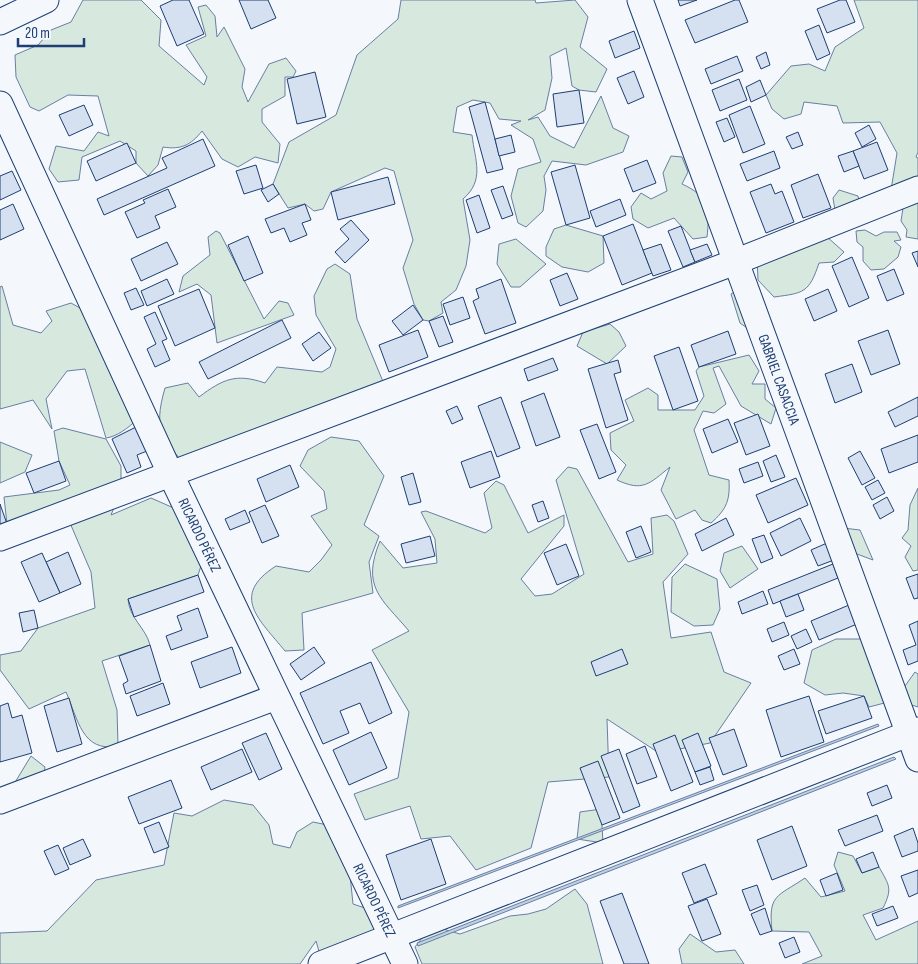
<svg xmlns="http://www.w3.org/2000/svg" width="918" height="964" viewBox="0 0 918 964" font-family="'Sofia Sans Condensed',sans-serif">
<style>
.green{fill:#d7e8df;stroke:#687fa3}
.water{fill:#bed0e5;stroke:#687fa3}
.building{fill:#d5e0f0;stroke:#1d3f73}
.lines{fill:none;stroke-linecap:round;stroke-linejoin:round}
.minor-casing{stroke:#1d3f73;stroke-width:27}
.minor{stroke:#f4f7fb;stroke-width:25}
.labels{text-anchor:middle;dominant-baseline:central;stroke-width:4;stroke-linejoin:round;paint-order:stroke}
.street-label{font-size:15px;fill:#1d3f73;stroke:#f4f7fb}
</style>
<rect width="100%" height="100%" fill="#f4f7fb"/>
<g class="green">
<path d="M83 0H141L161 20 159 46 204 85 207 77 186 45 206 36 198 7 206 5 215 16 217 37 224 27 245 69 242 87 248 102 269 64 286 58 296 71 293 77H285V96L262 109V122L280 144 278 163 255 157 238 167 222 159 202 131C191 145 181 150 163 147L158 165 148 176 136 163V151L120 141 82 157 79 180 58 182 49 169 56 146 84 151 98 132 109 136 98 96 68 95 39 111 30 107 16 77 15 55 38 45 51 30 71 22Z"/>
<path d="M401 0H535L536 3 575 0 588 17 580 47 607 69 596 92 579 90 572 86 566 48 550 56 552 78 545 110 528 120 538 117 550 136 574 148 601 96 613 128 629 136 623 152 586 165 552 161 544 176 546 190 543 211 526 227 518 223 511 196 518 169 541 162 533 139 511 125 521 121 499 119 490 103 473 100 457 107 453 132 472 135C475 161 485 180 463 199L470 240 466 266 456 290 441 302 443 313 429 321 423 320 414 304 403 268 413 240 394 171 385 168 331 192 323 209 314 211 305 204 288 208 273 184 289 142 336 115 357 55 398 19Z"/>
<polygon points="854,0 918,0 918,152 916,157 918,158 918,185 904,208 918,203 918,239 906,237 907,230 901,221 903,208 891,190 897,153 880,122 843,123 837,106 804,102 801,114 784,119 772,109 766,95 791,66 809,64 825,71 835,47 864,28"/>
<path d="M671 156 682 157 688 172 682 184C709 196 710 210 707 237L693 239 674 218 648 228 633 219 631 207 641 193 651 199 667 191 663 173Z"/>
<path d="M839 190 858 196 860 206 826 236 844 252 834 262 819 263C809 293 804 293 774 297L758 280 757 258 800 222H822L835 210 833 198Z"/>
<polygon points="566,225 603,236 604,263 588,272 562,267 546,256 546,247 554,229"/>
<polygon points="865,230 876,236 884,232 897,232 901,240 894,241 901,247 898,257 884,269 871,270 863,261 863,247 857,242 856,231"/>
<polygon points="216,231 220,233 264,319 279,301 288,303 294,315 217,343 211,295 197,284 179,292 183,276 210,255 208,237"/>
<polygon points="516,239 546,264 520,287 511,287 497,264 499,244"/>
<path d="M335 264 350 274 357 319 384 384 189 471C164 437 152 433 165 388L188 383 199 397C223 379 236 373 265 383L277 367 322 372 330 367 336 349 316 315 314 296 327 269Z"/>
<path d="M2 286 13 325 41 333 52 321 46 311 71 303 89 313 136 420C130 427 116 437 106 438L85 369 67 371 46 399 52 429 33 400 0 409V287Z"/>
<polygon points="742,287 750,330 740,323 731,294"/>
<polygon points="610,324 619,332 626,346 607,364 577,346 583,332"/>
<path d="M749 355 759 371 752 384H765V399L776 408 771 424 741 406 719 366 713 368 726 404 714 413 703 411 694 430 709 475 729 480C730 500 727 509 711 523L702 520 695 510 676 519 661 490 670 467C649 484 643 492 617 480L626 465 611 450 610 433 634 421 625 400 648 388 658 395V410H695L704 396 696 371 699 367Z"/>
<path d="M63 428 106 439 121 466V491L111 515 151 498 176 509 201 566 198 575 128 599C129 618 146 628 150 645L102 661 117 710 118 746C82 753 78 719 66 692L29 709 0 670V655L21 651 38 628 95 608 91 572 70 523 7 524 4 497 59 490 70 485 59 461 54 431Z"/>
<path d="M331 437 359 441 384 476 364 525 379 536 369 562 373 593 302 613 304 650 285 651C260 620 229 596 276 566L309 572 321 560 332 545 311 516 327 509 324 491 300 466 308 450Z"/>
<polygon points="0,442 32,455 25,472 0,483"/>
<path d="M568 467 577 469 628 562 653 554 651 518 667 515 674 521 688 554 663 582 671 638 711 632 724 672 751 683 710 743 659 753 607 719 609 777 548 782 531 848 476 870 450 836 421 839 410 806 365 820 354 794 398 778 409 712 372 650 409 631C381 598 361 587 380 541L403 568 437 563 435 539 421 512 426 511 485 533 492 528 484 493 496 481 504 485 528 533 564 515V526L521 579 535 596 552 594 584 574 556 480Z"/>
<polygon points="918,488 918,570 913,571 905,557 911,546 902,538 908,530 910,505"/>
<polygon points="843,528 860,530 873,560 841,548"/>
<polygon points="742,546 758,569 730,588 720,571 724,553"/>
<polygon points="685,564 717,579 720,609 713,625 694,626 671,612 672,577"/>
<polygon points="836,639 870,639 893,680 905,686 915,672 918,674 918,707 896,700 869,707 864,696 843,693 825,695 804,683 812,650"/>
<polygon points="31,756 45,767 42,785 14,784"/>
<polygon points="224,800 253,805 269,825 273,844 290,848 297,832 313,822 337,827 336,850 349,865 353,904 368,909 378,931 322,962 316,941 300,964 0,964 0,933 47,931 96,880 164,865 174,813 192,816"/>
<polygon points="601,809 603,843 577,839 580,812"/>
<path d="M838 852 853 856 862 873 879 867C889 885 893 888 883 908L863 915 876 940 918 921V964H802L822 956 809 932 772 931C768 894 777 897 805 878L821 897 845 891 834 865Z"/>
<polygon points="575,889 587,904 603,964 422,964 415,947 426,933 443,929 460,934 510,916 528,914 546,909"/>
<polygon points="690,934 716,952 735,950 744,964 682,964 679,949"/>
</g>
<g class="water">
<polygon points="878,724 879,726 398,908 398,906"/>
<polygon points="894,757 896,759 418,946 417,943"/>
</g>
<g class="building">
<polygon points="173,0 189,0 204,34 177,46 160,6"/>
<polygon points="239,0 268,0 276,18 251,29"/>
<polygon points="678,0 697,0 680,6"/>
<polygon points="735,0 739,0 748,22 695,43 685,20"/>
<polygon points="840,0 846,0 855,22 827,33 817,9"/>
<polygon points="819,25 830,54 817,60 805,31"/>
<polygon points="634,31 640,48 615,58 609,41"/>
<polygon points="766,52 770,65 761,69 756,57"/>
<polygon points="737,56 743,71 711,84 705,69"/>
<polygon points="634,71 644,97 628,104 617,78"/>
<polygon points="315,72 326,117 297,124 287,79"/>
<polygon points="739,79 747,100 720,111 712,90"/>
<polygon points="760,80 766,95 751,102 746,87"/>
<polygon points="579,90 584,123 557,127 553,94"/>
<polygon points="485,102 503,169 487,173 469,107"/>
<polygon points="84,105 93,125 69,136 59,115"/>
<polygon points="750,106 765,144 743,153 729,115"/>
<polygon points="727,118 735,137 724,142 716,122"/>
<polygon points="869,125 876,139 862,147 855,133"/>
<polygon points="798,132 803,145 792,149 786,137"/>
<polygon points="511,135 515,152 499,156 495,139"/>
<polygon points="203,139 215,166 104,215 97,199 167,168 162,158"/>
<polygon points="877,142 888,170 864,179 853,151"/>
<polygon points="127,143 136,163 96,181 87,161"/>
<polygon points="774,151 780,168 747,181 740,164"/>
<polygon points="853,151 859,166 844,172 838,156"/>
<polygon points="647,160 656,183 633,192 624,169"/>
<polygon points="256,165 263,188 244,194 236,171"/>
<polygon points="575,165 590,218 566,225 551,172"/>
<polygon points="12,171 21,190 0,200 0,176"/>
<polygon points="818,174 831,208 803,218 791,185"/>
<polygon points="388,177 395,204 338,220 331,192"/>
<polygon points="273,184 279,194 268,202 261,190"/>
<polygon points="771,184 775,194 782,191 794,222 766,233 750,192"/>
<polygon points="503,186 513,215 502,219 491,190"/>
<polygon points="168,189 176,207 155,216 160,228 137,238 125,212 145,203 143,200"/>
<polygon points="479,195 490,228 477,233 466,200"/>
<polygon points="620,199 626,215 596,227 590,211"/>
<polygon points="13,204 24,229 0,240 0,210"/>
<polygon points="305,204 311,220 302,223 307,235 290,242 284,228 271,233 265,219"/>
<polygon points="351,220 369,240 345,263 335,252 349,239 340,229"/>
<polygon points="633,224 652,273 622,285 603,236"/>
<polygon points="681,226 695,262 683,267 668,231"/>
<polygon points="248,236 263,273 244,281 228,245"/>
<polygon points="167,242 178,264 141,281 131,259"/>
<polygon points="661,244 671,270 653,276 643,250"/>
<polygon points="707,244 712,255 695,262 690,250"/>
<polygon points="918,251 918,267 912,253"/>
<polygon points="852,257 869,298 849,307 832,266"/>
<polygon points="894,269 904,294 887,301 877,276"/>
<polygon points="567,273 578,299 560,306 550,280"/>
<polygon points="167,279 174,294 147,306 141,291"/>
<polygon points="501,279 516,323 485,334 473,301 479,298 476,289"/>
<polygon points="136,288 144,305 131,310 124,293"/>
<polygon points="199,289 215,328 175,346 158,306"/>
<polygon points="828,289 837,311 814,321 805,299"/>
<polygon points="463,297 470,318 450,325 443,304"/>
<polygon points="413,305 423,320 403,335 392,321"/>
<polygon points="155,312 167,339 162,341 170,360 155,367 147,349 156,344 144,317"/>
<polygon points="443,316 453,342 439,347 429,321"/>
<polygon points="282,320 291,338 208,379 199,362"/>
<polygon points="418,330 428,357 389,372 379,345"/>
<polygon points="888,330 900,364 871,375 858,341"/>
<polygon points="728,331 736,354 699,367 691,345"/>
<polygon points="319,332 331,348 313,361 302,344"/>
<polygon points="679,347 698,401 673,410 654,356"/>
<polygon points="553,358 558,370 528,381 524,369"/>
<polygon points="618,360 621,372 614,374 628,420 606,428 588,369"/>
<polygon points="852,364 862,392 835,403 825,374"/>
<polygon points="544,393 560,437 536,446 521,402"/>
<polygon points="501,397 520,448 497,457 478,406"/>
<polygon points="918,397 918,416 895,427 888,412"/>
<polygon points="457,406 463,419 452,424 446,411"/>
<polygon points="758,414 770,446 746,455 734,423"/>
<polygon points="728,419 738,442 712,453 703,429"/>
<polygon points="597,424 616,472 599,479 580,430"/>
<polygon points="136,427 147,451 137,455 141,467 127,473 112,439"/>
<polygon points="918,435 918,462 889,473 881,449"/>
<polygon points="491,451 500,477 470,488 461,462"/>
<polygon points="860,451 875,478 862,485 848,458"/>
<polygon points="776,455 785,477 771,482 763,461"/>
<polygon points="59,461 66,481 34,493 26,473"/>
<polygon points="758,462 763,476 744,483 739,469"/>
<polygon points="290,465 299,487 266,502 257,479"/>
<polygon points="413,473 421,502 409,505 401,477"/>
<polygon points="796,478 808,505 768,523 756,495"/>
<polygon points="878,480 885,493 872,500 865,487"/>
<polygon points="887,497 894,511 880,519 873,505"/>
<polygon points="543,501 549,518 538,522 532,505"/>
<polygon points="0,504 7,524 0,526"/>
<polygon points="265,505 279,536 262,543 249,512"/>
<polygon points="245,510 250,522 230,530 225,519"/>
<polygon points="726,518 734,535 702,551 695,534"/>
<polygon points="800,518 811,541 781,556 770,533"/>
<polygon points="641,526 651,552 636,558 626,532"/>
<polygon points="764,535 773,558 761,563 752,539"/>
<polygon points="430,536 435,556 406,563 401,544"/>
<polygon points="827,543 834,560 818,566 811,550"/>
<polygon points="566,544 579,576 557,585 544,553"/>
<polygon points="68,552 81,584 60,593 46,562"/>
<polygon points="42,553 60,593 39,602 21,562"/>
<polygon points="833,564 838,578 773,604 768,590"/>
<polygon points="918,574 918,598 914,599 906,578"/>
<polygon points="198,575 204,592 134,617 128,599"/>
<polygon points="763,591 768,604 742,614 738,602"/>
<polygon points="798,594 804,610 786,617 780,601"/>
<polygon points="849,605 857,624 819,640 811,621"/>
<polygon points="198,608 208,637 171,650 166,636 182,630 177,616"/>
<polygon points="34,610 38,628 23,632 19,613"/>
<polygon points="918,621 918,661 908,665 903,650 916,645 909,625"/>
<polygon points="784,622 789,635 772,642 767,629"/>
<polygon points="806,629 812,642 797,649 791,636"/>
<polygon points="150,645 161,681 126,694 123,684 128,681 119,656"/>
<polygon points="232,647 241,673 200,688 191,662"/>
<polygon points="314,647 325,663 301,680 290,664"/>
<polygon points="622,649 628,664 596,676 591,662"/>
<polygon points="794,649 800,664 784,670 778,656"/>
<polygon points="371,662 392,713 369,724 360,703 340,711 349,733 323,744 300,693"/>
<polygon points="163,683 170,704 137,716 130,696"/>
<polygon points="809,696 824,742 781,757 766,710"/>
<polygon points="864,696 872,718 826,734 818,711"/>
<polygon points="69,698 82,744 57,752 44,706"/>
<polygon points="8,703 12,718 22,715 32,753 0,762 0,706"/>
<polygon points="734,729 747,766 723,775 709,738"/>
<polygon points="371,732 387,768 349,785 333,750"/>
<polygon points="266,733 282,769 259,780 242,743"/>
<polygon points="698,733 711,766 695,772 682,740"/>
<polygon points="675,735 693,782 671,791 653,744"/>
<polygon points="645,746 657,777 637,784 626,754"/>
<polygon points="242,749 252,772 211,790 201,767"/>
<polygon points="619,749 640,806 623,813 601,756"/>
<polygon points="598,761 620,818 602,825 580,768"/>
<polygon points="710,767 714,780 700,785 695,772"/>
<polygon points="171,780 182,808 139,824 128,797"/>
<polygon points="887,785 892,798 872,806 867,793"/>
<polygon points="877,815 883,831 845,846 838,830"/>
<polygon points="159,822 169,847 154,853 144,828"/>
<polygon points="792,826 807,866 772,880 757,840"/>
<polygon points="913,828 918,843 918,851 902,857 894,836"/>
<polygon points="83,839 91,856 70,865 63,848"/>
<polygon points="431,839 446,884 401,900 386,855"/>
<polygon points="58,845 69,869 55,875 44,851"/>
<polygon points="873,852 879,867 862,873 856,859"/>
<polygon points="705,864 717,894 694,903 682,873"/>
<polygon points="918,870 918,893 909,897 901,876"/>
<polygon points="837,873 843,890 826,896 820,880"/>
<polygon points="757,885 764,905 750,911 742,890"/>
<polygon points="622,893 649,964 624,964 600,901"/>
<polygon points="707,899 721,934 702,941 688,906"/>
<polygon points="893,906 898,918 877,926 872,914"/>
<polygon points="765,908 772,931 760,935 751,914"/>
<polygon points="794,937 800,952 785,958 779,943"/>
</g>
<g class="lines">
<defs>
<g id="minor">
<path id="s1" d="M640 0 918 759"/>
<polyline points="0,22 46,0"/>
<path id="s2" d="M0 104 171 475 405 964"/>
<polyline points="0,538 735,262 918,189"/>
<polyline points="0,801 276,697"/>
<polyline points="321,964 918,730"/>
</g>
</defs>
<use href="#minor" class="minor-casing"/>
<use href="#minor" class="minor"/>
</g>
<g class="labels">
<g class="street-label">
<text stroke="none"><textPath href="#s1" startOffset="404">GABRIEL CASACCIA</textPath></text>
<text stroke="none"><textPath href="#s2" startOffset="475">RICARDO PÉREZ</textPath></text>
<text stroke="none"><textPath href="#s2" startOffset="880">RICARDO PÉREZ</textPath></text>
</g>
</g>
<path d="M18 38v8h66v-8" fill="none" stroke="#1d3f73" stroke-width="2.5"/>
<text x="25" y="38" font-size="15" fill="#1d3f73" stroke="#f4f7fb" stroke-width="4" paint-order="stroke">20 m</text>
</svg>
